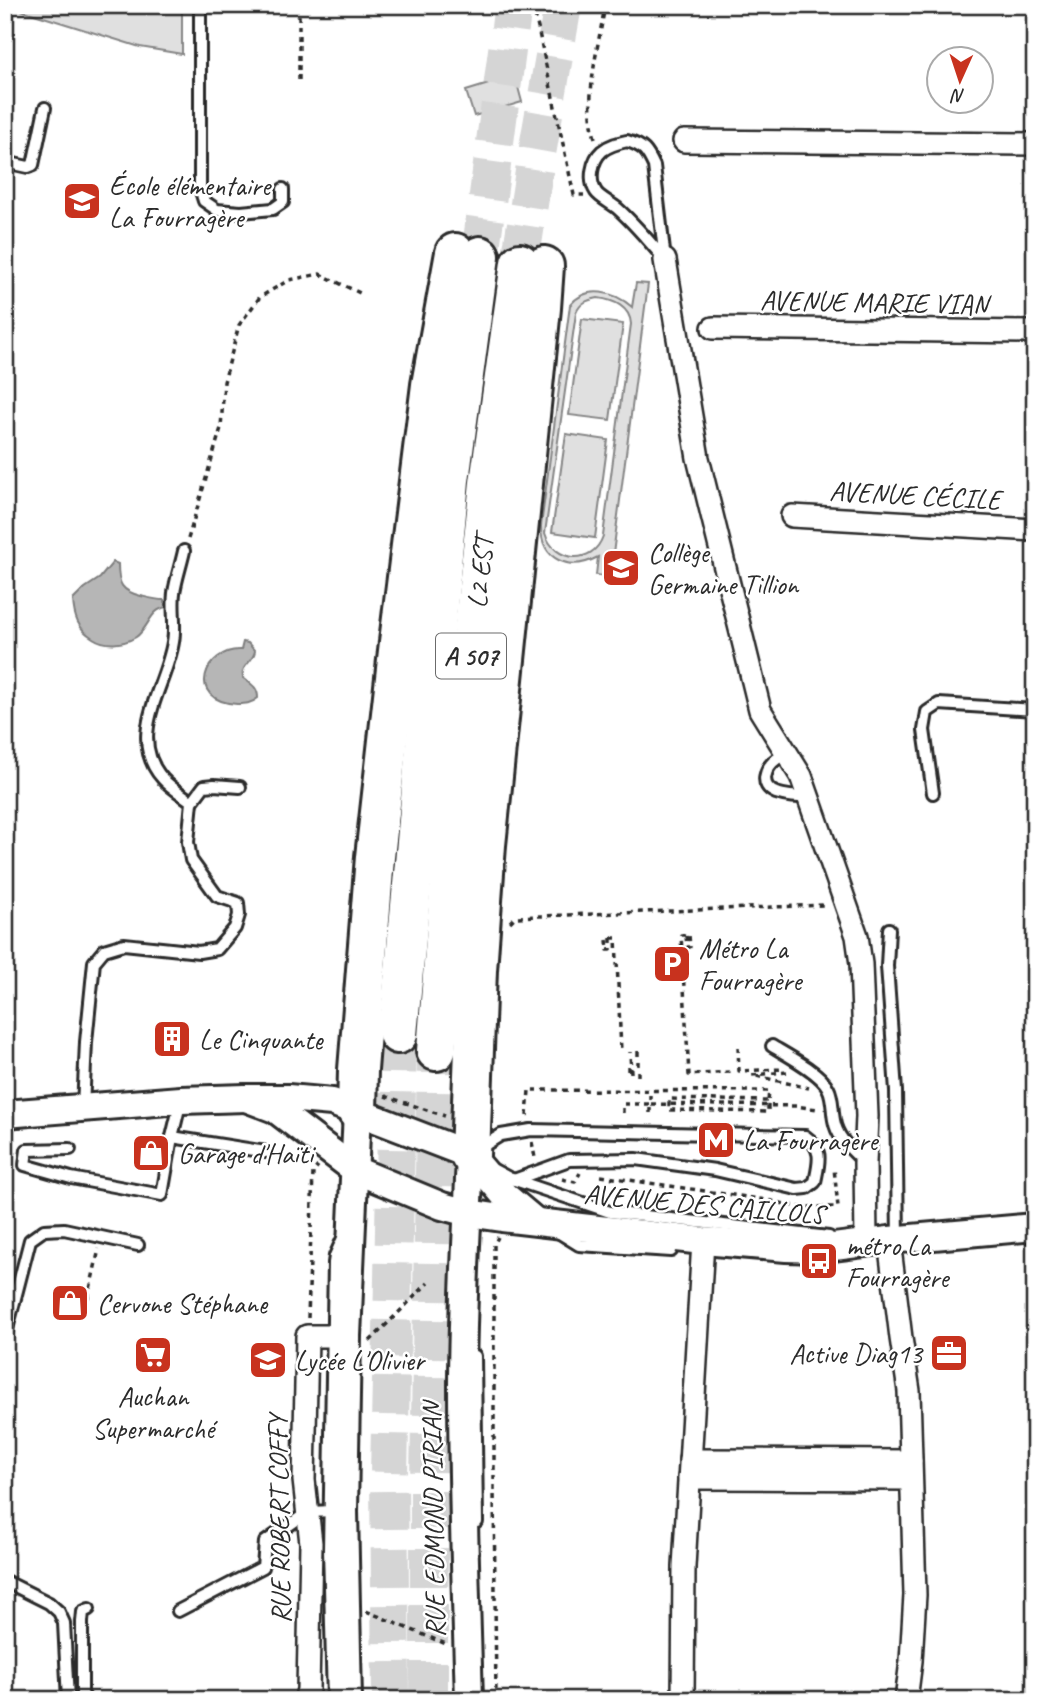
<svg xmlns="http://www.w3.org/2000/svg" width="1040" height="1705" viewBox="0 0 1040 1705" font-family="Caveat,sans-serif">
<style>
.green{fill:#e0e0e0;stroke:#868686;stroke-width:2;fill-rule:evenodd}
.water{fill:#b6b6b6;stroke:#7e7e7e;stroke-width:2}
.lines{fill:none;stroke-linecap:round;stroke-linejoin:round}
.motorway-tunnel{stroke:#d5d5d5;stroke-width:38;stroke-dasharray:38 19;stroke-linecap:butt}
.service-casing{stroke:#2b2b2b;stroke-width:16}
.minor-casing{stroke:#2b2b2b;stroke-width:26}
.tertiary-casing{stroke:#2b2b2b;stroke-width:32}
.motorway-casing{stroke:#2b2b2b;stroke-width:44}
.path{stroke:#2b2b2b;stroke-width:3.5;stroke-dasharray:5 5;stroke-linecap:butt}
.service{stroke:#fff;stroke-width:10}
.minor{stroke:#fff;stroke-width:21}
.tertiary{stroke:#fff;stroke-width:26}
.motorway{stroke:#fff;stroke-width:38}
.labels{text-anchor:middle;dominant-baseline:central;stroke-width:5;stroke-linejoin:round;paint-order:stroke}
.shield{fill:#fff;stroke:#6b6b6b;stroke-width:2}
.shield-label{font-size:26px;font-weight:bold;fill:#2b2b2b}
.poi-label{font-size:28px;fill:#2b2b2b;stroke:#fff;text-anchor:start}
.street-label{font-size:28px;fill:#2b2b2b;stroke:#fff}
</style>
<rect width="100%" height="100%" fill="#fff"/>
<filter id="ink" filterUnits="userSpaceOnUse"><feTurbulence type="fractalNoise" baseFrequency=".0143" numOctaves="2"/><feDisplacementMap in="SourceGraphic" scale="14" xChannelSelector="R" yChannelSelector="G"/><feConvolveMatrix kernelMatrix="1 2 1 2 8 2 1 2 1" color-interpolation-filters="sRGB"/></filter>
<g filter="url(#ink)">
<g class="green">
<polygon points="5,5 182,5 182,54 140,47"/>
<polygon points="515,76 522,102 474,116 466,91"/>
<path d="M636 283 648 284 610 577 596 575 598 557C570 572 541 561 541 526L570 305C587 284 615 292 632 307ZM598 298C614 300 630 307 631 324L603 536C593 566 554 563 545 533L576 313C580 303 587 300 598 298Z"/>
<polygon points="582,319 623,324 610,420 569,415"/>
<polygon points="566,434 608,440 595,538 552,532"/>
</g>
<g class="water">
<path d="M113 562 118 564C118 584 121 591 141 596 149 598 156 600 164 600L167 607C150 609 149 628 136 637 123 645 105 646 93 638 78 629 74 617 73 600L85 588 100 578Z"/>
<path d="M243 642 248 643 255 651C253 663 240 665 243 678 251 684 258 687 258 698 251 704 245 704 237 704 184 701 205 648 241 650Z"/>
</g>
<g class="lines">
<g class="motorway-tunnel">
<polyline points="480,256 513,5"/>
<polyline points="520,263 535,165 563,5"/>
<polyline points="391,1700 389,1476 398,1034"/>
<polyline points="429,1700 429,1482 436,1051"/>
</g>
<defs>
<g id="service">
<polyline points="200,5 200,188 204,201 217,210 241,212 273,209 283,202 283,189"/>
<path d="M627 141C644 146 647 151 654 166L665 260C650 242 635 224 617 208 611 203 600 198 596 192 588 180 592 160 602 151 609 145 618 143 627 141Z"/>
<polyline points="5,162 28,167 33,165 45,108"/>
<path d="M788 754C785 755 781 756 778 758 765 767 758 786 776 793 787 797 798 797 809 797"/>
<polyline points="933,793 924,730 927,712 939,704 1035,710"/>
<polyline points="192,802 204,786 214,785 240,787"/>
<polyline points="889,929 887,966 896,1091 898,1239"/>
<path d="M772 1046C787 1055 821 1073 828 1088 833 1097 832 1110 834 1120 837 1139 852 1150 865 1163"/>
<path d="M83 1108 86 1042 94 962 104 950 124 944 199 952 217 949 235 928 239 915 238 903 217 896 191 860 188 842 192 802C183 795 171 788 163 779 125 737 166 687 173 642 176 626 172 609 174 593 176 579 181 565 184 551"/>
<polyline points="172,1137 266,1152"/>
<path d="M480 1148 501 1135 531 1130 805 1136C824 1149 819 1162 815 1182L807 1188 797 1189 715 1170 636 1159 569 1160 514 1180"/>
<polyline points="70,1149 27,1150 25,1165 71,1178 162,1195 172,1137 181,1100"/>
<polyline points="494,1170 509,1178 610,1212 829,1237"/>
<polyline points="558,1232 579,1245 671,1251"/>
<polyline points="5,1337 30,1240 44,1230 64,1229 138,1245"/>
<polyline points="475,1356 477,1522"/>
<polyline points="5,1581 49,1603 59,1612 64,1623 68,1700"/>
<polyline points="178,1611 263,1567 265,1542 308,1512 334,1511"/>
<polyline points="87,1700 82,1694 82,1622 83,1612 89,1609"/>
<polyline points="333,1700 329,1549 334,1263 335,1256 343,1238"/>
</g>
<g id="minor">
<polyline points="684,141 1035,144"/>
<polyline points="665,260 698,458 760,710 801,776 857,936 861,964 867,1116 865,1163 866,1242"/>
<polyline points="713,328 1035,332"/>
<polyline points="792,516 1035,530"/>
<polyline points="889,1240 901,1338 909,1391 915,1595 911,1661 906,1700"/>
<polyline points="690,1460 911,1461"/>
<polyline points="689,1478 911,1479"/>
<polyline points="305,1700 308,1690 311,1543 304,1480 307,1336 347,1336"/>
<polyline points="683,1700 684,1567 703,1241"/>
</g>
<g id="tertiary">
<polyline points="246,1098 275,1109 355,1170 442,1206 468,1213 502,1218 703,1241 786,1248 818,1249 889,1240 1035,1227"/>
<polyline points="5,1114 181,1100 246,1098 288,1098 332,1102 470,1155 504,1195 535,1221"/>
<polyline points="348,1700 344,1511 347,1336 357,1111"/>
<path d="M469 1700C466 1595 462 1490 462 1385 462 1308 467 1232 470 1155"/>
</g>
<g id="motorway">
<polyline points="398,1034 450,480 480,256"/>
<path id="s1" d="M436 1051 459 766 489 483 520 263"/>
<polyline points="357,1111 358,1070 375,857 399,642 431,385 455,253"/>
<polyline points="470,1155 477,970 486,845 541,308 544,266"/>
</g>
</defs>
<use href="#service" class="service-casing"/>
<use href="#minor" class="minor-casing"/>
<use href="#tertiary" class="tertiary-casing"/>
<use href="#motorway" class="motorway-casing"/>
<g class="path">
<polyline points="299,5 299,84"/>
<polyline points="533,5 574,195 584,195"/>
<path d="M595 138C583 99 599 45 605 5"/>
<polyline points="188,539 221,428 224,382 239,325 260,297 289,280 320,274 364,295"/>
<polyline points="510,922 515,917 825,905"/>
<polyline points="686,936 687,947 690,947 689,935 681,935 689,1075 729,1072 729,1069"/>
<polyline points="611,938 616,938 621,1052"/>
<polyline points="607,940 608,950 611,950 611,938"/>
<polyline points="738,1047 739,1071 783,1069"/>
<polyline points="638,1051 638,1080"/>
<polyline points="628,1066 628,1073 631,1073 630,1052"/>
<polyline points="787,1072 752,1075 809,1088"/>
<polyline points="385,1096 445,1116"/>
<polyline points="623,1113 623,1104 650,1104 650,1091"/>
<polyline points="650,1113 650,1104 796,1106 817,1109 819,1112"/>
<path d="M527 1116 529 1090 769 1091C768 1098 768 1105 768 1112L669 1110V1099L768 1101"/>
<polyline points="532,1142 535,1158"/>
<polyline points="601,1176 767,1200 799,1207 838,1207 834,1168"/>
<polyline points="562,1179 575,1182 580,1173"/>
<polyline points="88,1298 99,1249"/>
<polyline points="308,1318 313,1172 318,1166"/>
<polyline points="370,1341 428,1283"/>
<polyline points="366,1611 446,1644"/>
<polyline points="496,1700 494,1488 494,1245 498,1237"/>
</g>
<use href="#service" class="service"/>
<use href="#minor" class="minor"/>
<use href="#tertiary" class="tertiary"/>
<use href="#motorway" class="motorway"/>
</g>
</g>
<defs>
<symbol id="school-square" viewBox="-11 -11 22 22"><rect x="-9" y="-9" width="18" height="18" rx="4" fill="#c8321e" stroke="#fff"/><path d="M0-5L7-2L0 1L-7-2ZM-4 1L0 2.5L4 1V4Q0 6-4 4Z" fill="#fff"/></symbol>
<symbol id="parking-square" viewBox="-11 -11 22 22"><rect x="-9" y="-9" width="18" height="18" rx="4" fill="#c8321e" stroke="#fff"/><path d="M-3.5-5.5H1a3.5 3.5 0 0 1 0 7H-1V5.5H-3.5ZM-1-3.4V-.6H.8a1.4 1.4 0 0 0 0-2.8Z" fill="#fff"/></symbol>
<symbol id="building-square" viewBox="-11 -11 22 22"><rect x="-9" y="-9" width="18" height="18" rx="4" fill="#c8321e" stroke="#fff"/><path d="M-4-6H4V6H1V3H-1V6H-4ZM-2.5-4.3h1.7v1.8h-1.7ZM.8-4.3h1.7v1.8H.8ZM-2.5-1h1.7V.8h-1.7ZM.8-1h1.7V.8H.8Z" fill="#fff"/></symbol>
<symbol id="metro-square" viewBox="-11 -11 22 22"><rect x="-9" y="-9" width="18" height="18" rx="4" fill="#c8321e" stroke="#fff"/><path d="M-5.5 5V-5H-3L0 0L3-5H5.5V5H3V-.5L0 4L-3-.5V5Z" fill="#fff"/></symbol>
<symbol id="shop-square" viewBox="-11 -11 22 22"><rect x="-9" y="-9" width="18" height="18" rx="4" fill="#c8321e" stroke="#fff"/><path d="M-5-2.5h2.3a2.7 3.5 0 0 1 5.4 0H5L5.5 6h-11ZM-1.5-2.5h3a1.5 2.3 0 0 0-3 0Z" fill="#fff"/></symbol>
<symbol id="bus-square" viewBox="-11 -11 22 22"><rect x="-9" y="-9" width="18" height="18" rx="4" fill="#c8321e" stroke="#fff"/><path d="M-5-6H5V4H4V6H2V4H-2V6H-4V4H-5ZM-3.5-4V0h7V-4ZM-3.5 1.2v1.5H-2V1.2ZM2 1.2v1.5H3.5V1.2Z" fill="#fff"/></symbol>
<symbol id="office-square" viewBox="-11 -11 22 22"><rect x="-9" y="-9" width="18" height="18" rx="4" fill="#c8321e" stroke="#fff"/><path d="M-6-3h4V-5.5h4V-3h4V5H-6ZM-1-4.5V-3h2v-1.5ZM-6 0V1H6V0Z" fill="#fff"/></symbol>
<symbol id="supermarket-square" viewBox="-11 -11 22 22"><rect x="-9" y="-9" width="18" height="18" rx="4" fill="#c8321e" stroke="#fff"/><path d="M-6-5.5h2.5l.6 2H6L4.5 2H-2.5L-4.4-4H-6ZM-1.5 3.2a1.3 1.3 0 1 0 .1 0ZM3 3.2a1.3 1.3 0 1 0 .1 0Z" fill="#fff"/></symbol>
</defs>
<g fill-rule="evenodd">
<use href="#school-square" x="60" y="179" width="44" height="44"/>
<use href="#school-square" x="599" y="546" width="44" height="44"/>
<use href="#parking-square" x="650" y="942" width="44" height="44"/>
<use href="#building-square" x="150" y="1017" width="44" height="44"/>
<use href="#metro-square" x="694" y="1118" width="44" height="44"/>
<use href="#shop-square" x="129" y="1131" width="44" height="44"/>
<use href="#bus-square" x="797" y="1239" width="44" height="44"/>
<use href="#shop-square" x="48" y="1281" width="44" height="44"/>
<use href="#office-square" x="927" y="1331" width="44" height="44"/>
<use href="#supermarket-square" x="131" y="1333" width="44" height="44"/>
<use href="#school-square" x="246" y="1338" width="44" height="44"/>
</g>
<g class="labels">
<rect class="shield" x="436" y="633.5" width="70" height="45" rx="5"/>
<g class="shield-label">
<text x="471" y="656">A 507</text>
</g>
<g class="poi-label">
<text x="109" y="185">École élémentaire<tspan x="109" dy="32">La Fourragère</tspan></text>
<text x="648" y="552">Collège<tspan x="648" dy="32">Germaine Tillion</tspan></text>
<text x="699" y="948">Métro La<tspan x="699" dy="32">Fourragère</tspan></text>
<text x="199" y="1039">Le Cinquante</text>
<text x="743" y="1140">La Fourragère</text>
<text x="178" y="1153">Garage d'Haïti</text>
<text x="846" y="1245">métro La<tspan x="846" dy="32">Fourragère</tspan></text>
<text x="97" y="1303">Cervone Stéphane</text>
<text x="922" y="1353" text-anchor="end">Active Diag13</text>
<text x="295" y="1360">Lycée L'Olivier</text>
<text x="153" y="1396" text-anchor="middle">Auchan<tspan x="153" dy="32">Supermarché</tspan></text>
</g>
<g class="street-label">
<text transform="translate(874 302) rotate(1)">AVENUE MARIE VIAN</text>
<text transform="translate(915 495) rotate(3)">AVENUE CÉCILE</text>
<text stroke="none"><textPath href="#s1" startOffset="481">L2 EST</textPath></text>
<text transform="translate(704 1204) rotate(5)">AVENUE DES CAILLOLS</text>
<text transform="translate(279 1519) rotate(-91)">RUE ROBERT COFFY</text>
<text transform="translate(433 1520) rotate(-91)">RUE EDMOND PIRIAN</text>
</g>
</g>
<rect width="1040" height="1705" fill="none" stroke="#fff" stroke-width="28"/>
<rect x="14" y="14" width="1012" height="1677" fill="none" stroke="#2b2b2b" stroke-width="2.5" filter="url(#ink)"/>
<g transform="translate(960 80) rotate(183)"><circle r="33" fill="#ffffff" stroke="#aaaaaa" stroke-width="2"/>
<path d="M0-5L12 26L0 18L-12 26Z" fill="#c8321e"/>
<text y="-10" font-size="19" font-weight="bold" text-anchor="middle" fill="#2b2b2b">N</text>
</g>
</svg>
